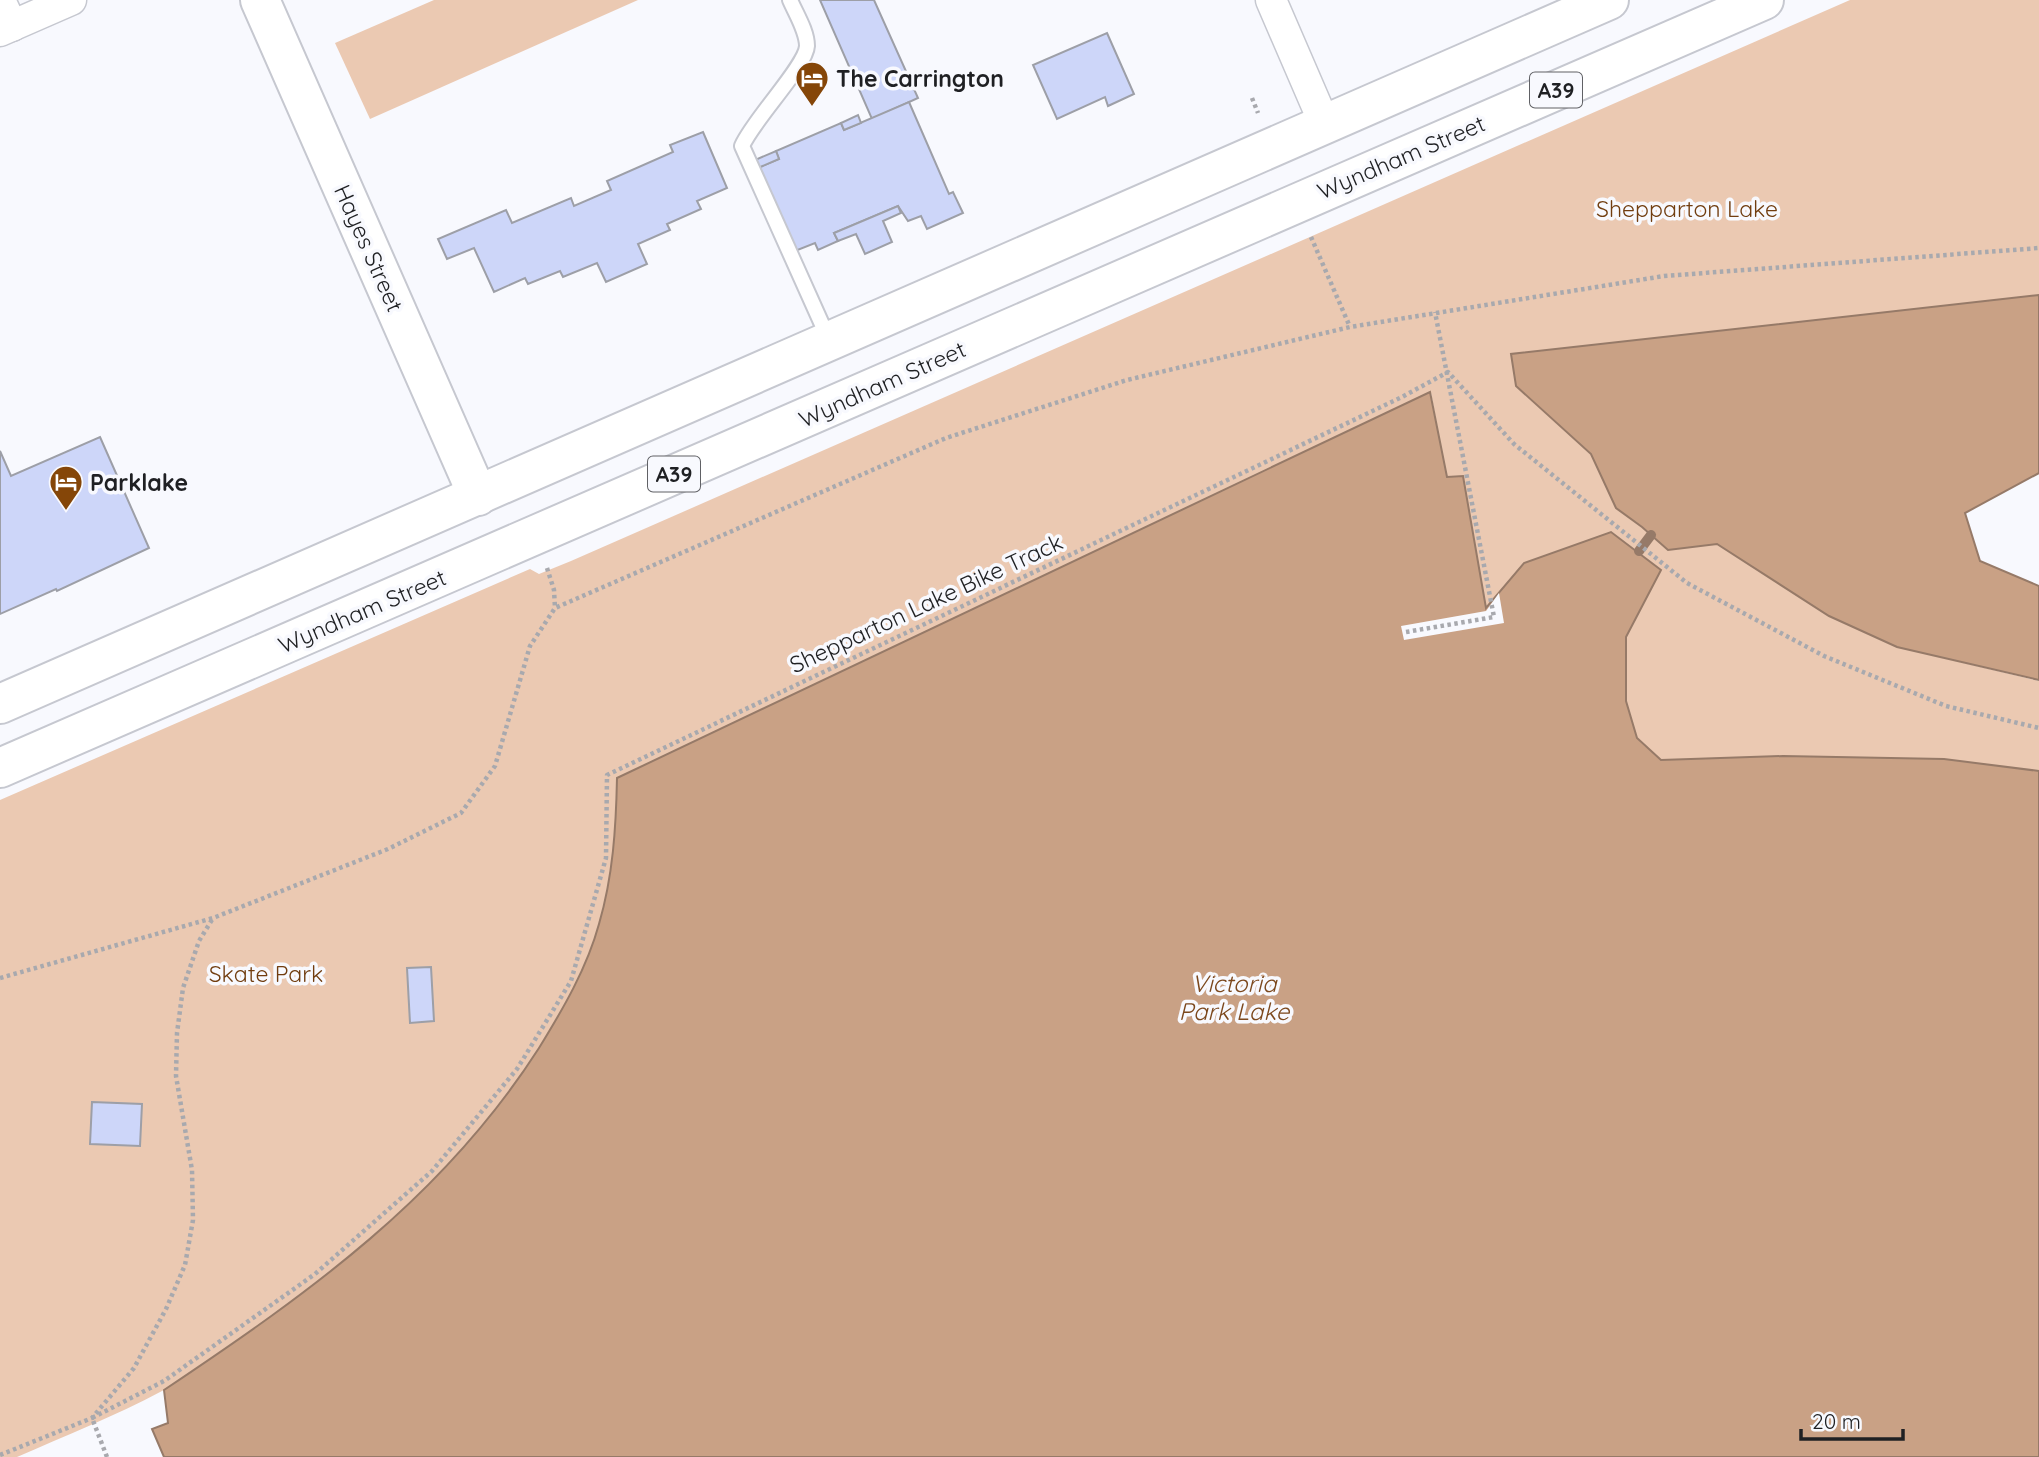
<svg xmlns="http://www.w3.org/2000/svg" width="2039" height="1457" viewBox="0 0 2039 1457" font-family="Quicksand,sans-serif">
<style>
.green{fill:#ebc9b2}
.water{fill:#c9a185;stroke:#967a68;stroke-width:2}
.pier{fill:#f8f9fe}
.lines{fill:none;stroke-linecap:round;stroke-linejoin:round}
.stream{stroke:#967a68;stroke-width:10}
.building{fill:#cdd6f9;stroke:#9d9fa7;stroke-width:2}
.lane-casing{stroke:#c6c8d0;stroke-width:18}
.street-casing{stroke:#c6c8d0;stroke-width:33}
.secondary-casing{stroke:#c6c8d0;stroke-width:42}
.highway-casing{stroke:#c6c8d0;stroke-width:42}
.path{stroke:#a8a9ae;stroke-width:4.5;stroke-dasharray:3.5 3.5;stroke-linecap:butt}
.lane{stroke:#fff;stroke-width:14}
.street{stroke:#fff;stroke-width:30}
.secondary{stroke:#fff;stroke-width:38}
.highway{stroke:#fff;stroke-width:38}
.labels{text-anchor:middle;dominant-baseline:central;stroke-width:7;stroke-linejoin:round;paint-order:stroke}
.shield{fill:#f8f9fe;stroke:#606165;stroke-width:2}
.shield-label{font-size:21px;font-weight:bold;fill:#1f2023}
.poi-label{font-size:23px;font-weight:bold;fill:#1f2023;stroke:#f8f9fe;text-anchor:start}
.street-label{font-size:23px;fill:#1f2023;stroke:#f8f9fe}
.park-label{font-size:23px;fill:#713d0f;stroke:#f8f9fe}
.water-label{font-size:24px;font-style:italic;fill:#7c481d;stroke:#f8f9fe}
</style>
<rect width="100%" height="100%" fill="#f8f9fe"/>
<g class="green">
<polygon points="434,0 638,0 370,119 335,43"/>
<path d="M1850 0H2039V295L1512 354 1516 386 1591 454 1617 508 1642 527 1668 550 1717 544 1829 616 1897 647 2039 681V771L1944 759 1783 756 1661 760 1637 738 1626 701V637L1661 570 1611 532 1524 563 1485 609 1463 476 1447 478 1431 393 617 778C616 828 613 876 599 925 587 967 565 1007 542 1044 465 1165 355 1261 237 1341 212 1358 188 1378 162 1391 115 1416 65 1436 17 1457H0V800L530 569 539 574 571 561Z"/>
</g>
<g class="water">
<polygon points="2039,295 2039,473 1965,513 1980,561 2039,586 2039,680 1897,647 1829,616 1717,544 1668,550 1642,527 1616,508 1591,454 1516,386 1511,354"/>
<path d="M1430 392 1447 477 1463 476 1486 608 1524 563 1611 532 1661 570 1626 637V701L1637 738 1661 760 1783 756 1944 759 2039 771V1457H164L152 1429 168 1423 164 1390C309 1293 443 1198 539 1048 563 1009 587 968 599 924 613 876 616 828 617 778Z"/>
</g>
<polygon class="pier" points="1499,593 1504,623 1404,640 1401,626 1486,611"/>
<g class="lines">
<polyline class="stream" points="1639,551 1651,535"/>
</g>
<g class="building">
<polygon points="820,0 874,0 918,98 872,119"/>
<polygon points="1107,33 1134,94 1108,106 1105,97 1057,119 1033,65"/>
<polygon points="909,102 949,194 953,192 963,213 927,229 921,216 908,221 898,206 834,233 838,241 818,250 815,243 795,251 758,168 779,159 776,151 841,123 844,130"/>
<polygon points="858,115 861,123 844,130 841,123"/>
<polygon points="703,132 727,188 697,201 701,209 667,224 670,230 638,244 647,264 606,282 597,263 563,277 560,271 528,284 525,278 494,292 474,248 447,259 438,239 506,210 512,223 571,198 574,206 611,190 607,181 673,152 670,145"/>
<polygon points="776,151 779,159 758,168 755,160"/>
<polygon points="898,206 901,213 883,221 892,242 865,254 856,234 838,241 834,233"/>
<polygon points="100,437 149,548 57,591 56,589 0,614 0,451 11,476"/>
<polygon points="431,967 434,1021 410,1023 407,968"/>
<polygon points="92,1102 142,1104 140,1146 90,1144"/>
</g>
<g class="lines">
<defs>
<path id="lane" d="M790 0C796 14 807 31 807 46 806 66 753 120 742 146L829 340"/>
<g id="street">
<polyline points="0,0 12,26"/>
<polyline points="1271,0 1325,125"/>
<polyline points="0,31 71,0"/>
</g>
<polyline id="secondary" points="260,0 478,496"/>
<g id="highway">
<polyline points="0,704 1609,0"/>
<polyline points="0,768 1764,0"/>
</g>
</defs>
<use href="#lane" class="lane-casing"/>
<use href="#street" class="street-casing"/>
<use href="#secondary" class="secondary-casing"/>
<use href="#highway" class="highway-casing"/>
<g class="path">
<polyline points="1252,98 1258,113"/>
<polyline points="1311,237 1350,327"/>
<polyline points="547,568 554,590 555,608"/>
<polyline points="1406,632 1494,617 1435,312"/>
<polyline points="0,978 213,918 388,849 461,813 495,766 530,646 555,608 946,438 1127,380 1350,327 1664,276 2039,248"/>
<polyline points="0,1455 92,1418 134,1368 166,1309 185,1265 193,1220 192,1170 176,1076 177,1033 183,988 199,941 213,918"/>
<polyline points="107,1457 92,1418 164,1381 315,1274 432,1171 517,1069 571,981 606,858 607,775 1400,398 1448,372 1514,444 1687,583 1824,656 1946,706 2039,728"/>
</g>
<use href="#lane" class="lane"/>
<use href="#street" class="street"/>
<use href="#secondary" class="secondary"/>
<use href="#highway" class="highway"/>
</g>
<defs>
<symbol id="hotel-pin" viewBox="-11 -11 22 30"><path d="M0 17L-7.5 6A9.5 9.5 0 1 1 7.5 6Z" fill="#854608" stroke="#f8f9fe"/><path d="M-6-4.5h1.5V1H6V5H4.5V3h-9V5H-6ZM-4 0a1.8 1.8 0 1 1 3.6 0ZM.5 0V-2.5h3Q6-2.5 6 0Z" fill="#fff"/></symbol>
</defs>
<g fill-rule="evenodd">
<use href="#hotel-pin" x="793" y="59" width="38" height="52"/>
<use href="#hotel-pin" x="47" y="463" width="38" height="52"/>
</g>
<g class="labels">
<g class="shield">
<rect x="1530" y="72.5" width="52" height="35" rx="5"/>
<rect x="648" y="456.5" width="52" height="35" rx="5"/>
</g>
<g class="shield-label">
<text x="1556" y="90">A39</text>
<text x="674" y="474">A39</text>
</g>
<g class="poi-label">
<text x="836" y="78">The Carrington</text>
<text x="90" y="482">Parklake</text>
</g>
<g class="street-label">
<text transform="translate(1401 157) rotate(-23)">Wyndham Street</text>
<text transform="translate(369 248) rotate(66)">Hayes Street</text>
<text transform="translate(882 384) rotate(-24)">Wyndham Street</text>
<text transform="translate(926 603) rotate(-25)">Shepparton Lake Bike Track</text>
<text transform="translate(362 611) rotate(-23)">Wyndham Street</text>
</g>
<g class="park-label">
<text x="1687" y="208">Shepparton Lake</text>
<text x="266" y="973">Skate Park</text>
</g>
<g class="water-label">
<text x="1234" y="983">Victoria<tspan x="1234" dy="28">Park Lake</tspan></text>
</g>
</g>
<path d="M1801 1429v10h102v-10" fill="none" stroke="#1f2023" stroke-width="3.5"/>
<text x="1812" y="1429" font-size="21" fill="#1f2023" stroke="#f8f9fe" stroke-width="5" paint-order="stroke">20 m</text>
</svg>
